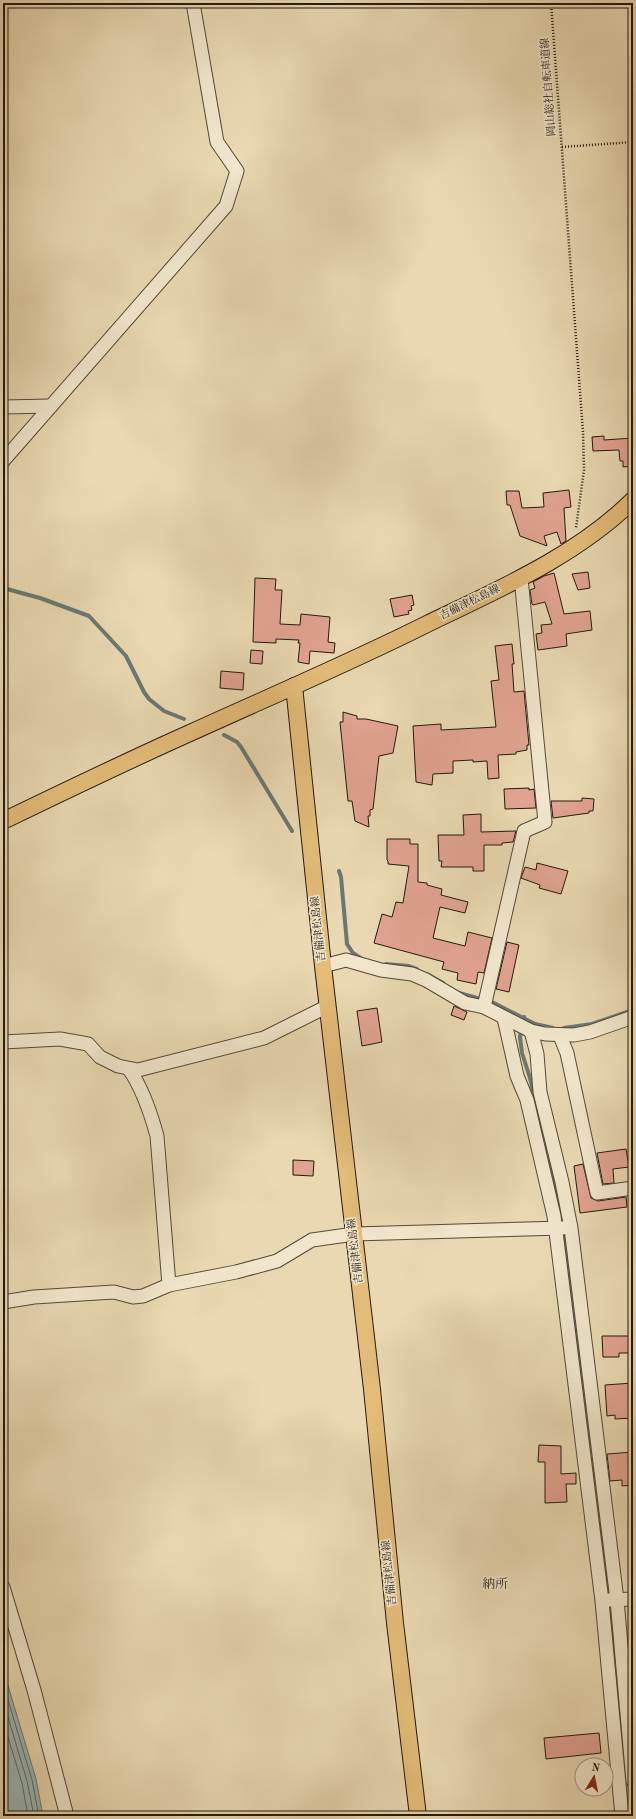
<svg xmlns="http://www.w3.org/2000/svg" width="636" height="1819" viewBox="0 0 636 1819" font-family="'Old Standard TT','Noto Serif JP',serif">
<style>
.water{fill:#9ab8b5;stroke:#6a7873}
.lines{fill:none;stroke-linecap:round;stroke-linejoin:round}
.shore{stroke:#5e6862;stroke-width:1}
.stream{stroke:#6a7873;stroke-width:4}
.building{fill:#e1a391;stroke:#231910}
.minor-casing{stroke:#544938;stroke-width:15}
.major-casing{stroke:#231910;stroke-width:18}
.path{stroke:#231910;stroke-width:2.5;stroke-dasharray:1 2;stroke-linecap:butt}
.minor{stroke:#f1e6cc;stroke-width:13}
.major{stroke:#e4bc78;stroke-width:16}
.labels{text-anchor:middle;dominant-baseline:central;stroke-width:3;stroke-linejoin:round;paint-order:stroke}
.street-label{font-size:11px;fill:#231910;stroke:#f1e6cc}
.quarter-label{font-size:13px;fill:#231910;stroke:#f1e6cc}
</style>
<rect width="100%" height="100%" fill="#e9d8b1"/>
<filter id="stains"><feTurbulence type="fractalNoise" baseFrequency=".005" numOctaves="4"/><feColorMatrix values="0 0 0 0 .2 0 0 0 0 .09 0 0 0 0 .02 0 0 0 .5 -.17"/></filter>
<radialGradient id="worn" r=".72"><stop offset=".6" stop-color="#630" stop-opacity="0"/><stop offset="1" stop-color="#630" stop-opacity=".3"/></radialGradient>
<polygon class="water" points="3,1669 36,1779 43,1816 3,1816"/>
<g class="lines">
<g class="shore">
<polyline points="3,1683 32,1780 39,1816"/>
<polyline points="3,1700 27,1781 34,1816"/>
<polyline points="3,1721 22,1783 28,1816"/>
</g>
<g class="stream">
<polyline points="3,588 40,598 89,616 126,656 144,692 149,699 164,711 184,719"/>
<polyline points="224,735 237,742 241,747 292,831"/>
<polyline points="339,871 341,877 347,944 353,953 362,959"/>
<polyline points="386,964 409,966 417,969"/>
<polyline points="427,974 443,983"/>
<polyline points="459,993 492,1002 535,1024 553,1028"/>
<polyline points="524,1017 520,1037 522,1053 530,1078 554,1183 566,1249 609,1591 622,1748"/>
<polyline points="564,1028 592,1024 633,1010"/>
</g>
</g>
<g class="building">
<polygon points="604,436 604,440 633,438 633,466 623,467 623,461 620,461 619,450 593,451 592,437"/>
<polygon points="569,490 571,507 564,508 566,541 561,544 557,532 544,536 547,546 520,536 510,505 507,505 506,491 519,491 522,508 544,507 543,493"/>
<polygon points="588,572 590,588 578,590 572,574"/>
<polygon points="554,573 564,614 590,611 592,630 566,634 567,646 538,650 536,634 542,633 541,625 552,624 545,602 533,605 532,604 530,590 535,588 533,582 544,576"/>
<polygon points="255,578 276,579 275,590 282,590 280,624 300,625 301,614 330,617 328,642 335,643 334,653 310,651 309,664 298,662 300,643 298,643 299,640 276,639 276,643 253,642"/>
<polygon points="412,595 414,605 411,606 412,610 408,611 409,614 394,617 390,599"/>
<polygon points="512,644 514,664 512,664 514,692 524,691 529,745 527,745 527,750 516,752 516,754 498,755 499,778 488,779 487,761 473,762 473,760 453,761 453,773 433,774 432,785 416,782 413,726 441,724 441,730 496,727 491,681 499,680 495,646"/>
<polygon points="251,650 263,651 262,664 250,663"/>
<polygon points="221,671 244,673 243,690 220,688"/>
<polygon points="343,712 357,716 357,719 366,719 398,726 393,753 379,756 373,809 370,810 370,816 368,816 369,827 355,821 352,801 348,801 340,722 343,722"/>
<polygon points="529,788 529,790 534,789 536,808 505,809 504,789"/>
<polygon points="582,798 594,799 593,811 589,811 589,813 553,818 551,801 582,801"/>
<polygon points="481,814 481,832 516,831 513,842 502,843 502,845 484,845 484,871 473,871 473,867 441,867 442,861 439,861 438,835 464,835 463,815"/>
<polygon points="387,839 410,839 410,844 418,844 418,882 427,883 427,885 442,889 441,895 468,902 465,913 440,907 433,938 465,946 468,932 492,938 484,973 478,972 476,984 457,980 458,973 442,969 444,962 374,943 382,914 392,917 396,902 403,903 409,866 388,864 388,861 387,860"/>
<polygon points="537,863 568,871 561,894 539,888 540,885 521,878 525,867 536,870"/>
<polygon points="507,942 519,945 509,992 496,989"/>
<polygon points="454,1006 467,1012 464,1020 451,1015"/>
<polygon points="377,1008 382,1042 362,1046 357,1011"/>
<polygon points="626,1149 629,1167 613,1169 614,1183 603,1184 597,1153"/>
<polygon points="293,1160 314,1161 313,1176 293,1175"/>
<polygon points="583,1164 591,1198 598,1201 626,1197 627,1207 580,1213 574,1166"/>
<polygon points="602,1336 632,1336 632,1353 619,1353 619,1357 603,1357"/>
<polygon points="633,1383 633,1418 615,1419 615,1415 607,1416 605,1385"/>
<polygon points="539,1445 561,1446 561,1474 576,1473 576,1484 566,1484 567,1502 545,1503 545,1462 538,1462"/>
<polygon points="633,1452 633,1485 622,1486 622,1480 610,1481 607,1454"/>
<polygon points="599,1733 601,1753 546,1759 544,1738"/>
</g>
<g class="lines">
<defs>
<g id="minor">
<polyline points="3,407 51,406"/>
<polyline points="3,461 226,206 237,171 217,142 193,3"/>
<polyline points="323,966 346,960 381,970 412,974 426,980 465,1003 484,1007 531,1031 545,1034 574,1035 590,1032 633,1017"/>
<polyline points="484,1007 524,831 545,822 521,578"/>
<polyline points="504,1018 517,1076 527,1100 554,1216 602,1601 622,1816"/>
<polyline points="531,1031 537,1054 540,1092 562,1182 571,1228 617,1600 633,1781"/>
<polyline points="560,1036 567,1053 597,1193 633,1188"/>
<polyline points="3,1042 60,1039 88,1044 100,1057 118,1066 138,1070 264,1038 328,1006"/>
<path d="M129 1069C143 1089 151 1114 157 1136L169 1285"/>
<polyline points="3,1302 34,1297 114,1292 133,1297 143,1296 169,1285 236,1272 277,1261 312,1240 354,1234 563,1228"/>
<polyline points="3,1587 34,1690 67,1816"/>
<polyline points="609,1600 633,1599"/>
</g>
<g id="major">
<polyline points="294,686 323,966 372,1389 395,1623 418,1816"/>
<path d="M3 821C65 791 127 761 190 733 269 697 349 663 427 624 499 589 575 557 633 500"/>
</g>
</defs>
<use href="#minor" class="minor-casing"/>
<use href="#major" class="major-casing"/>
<g class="path">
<polyline points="551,3 583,432 584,470 576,528"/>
<polyline points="562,147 633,142"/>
</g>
<use href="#minor" class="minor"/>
<use href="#major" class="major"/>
</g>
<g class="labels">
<g class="street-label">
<text transform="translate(549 87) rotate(-94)">岡山総社自転車道線</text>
<text transform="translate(470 603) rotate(-26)">吉備津松島線</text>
<text transform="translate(319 929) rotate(-96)">吉備津松島線</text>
<text transform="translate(356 1251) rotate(-97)">吉備津松島線</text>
<text transform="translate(390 1573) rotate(-96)">吉備津松島線</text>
</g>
<g class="quarter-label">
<text x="495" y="1584">納所</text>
</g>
</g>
<rect width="636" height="1819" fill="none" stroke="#e9d8b1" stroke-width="16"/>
<rect x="4" y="4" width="628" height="1811" fill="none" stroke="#231910" stroke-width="2"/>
<rect x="8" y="8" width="620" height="1803" fill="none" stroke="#231910"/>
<g transform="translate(594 1777) rotate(10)"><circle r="19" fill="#f1e6cc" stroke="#9f9481"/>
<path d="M0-3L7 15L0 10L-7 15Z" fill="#8f2418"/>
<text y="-6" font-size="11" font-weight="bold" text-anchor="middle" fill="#231910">N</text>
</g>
<rect width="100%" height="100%" filter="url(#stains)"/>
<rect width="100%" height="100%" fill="url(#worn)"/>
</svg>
